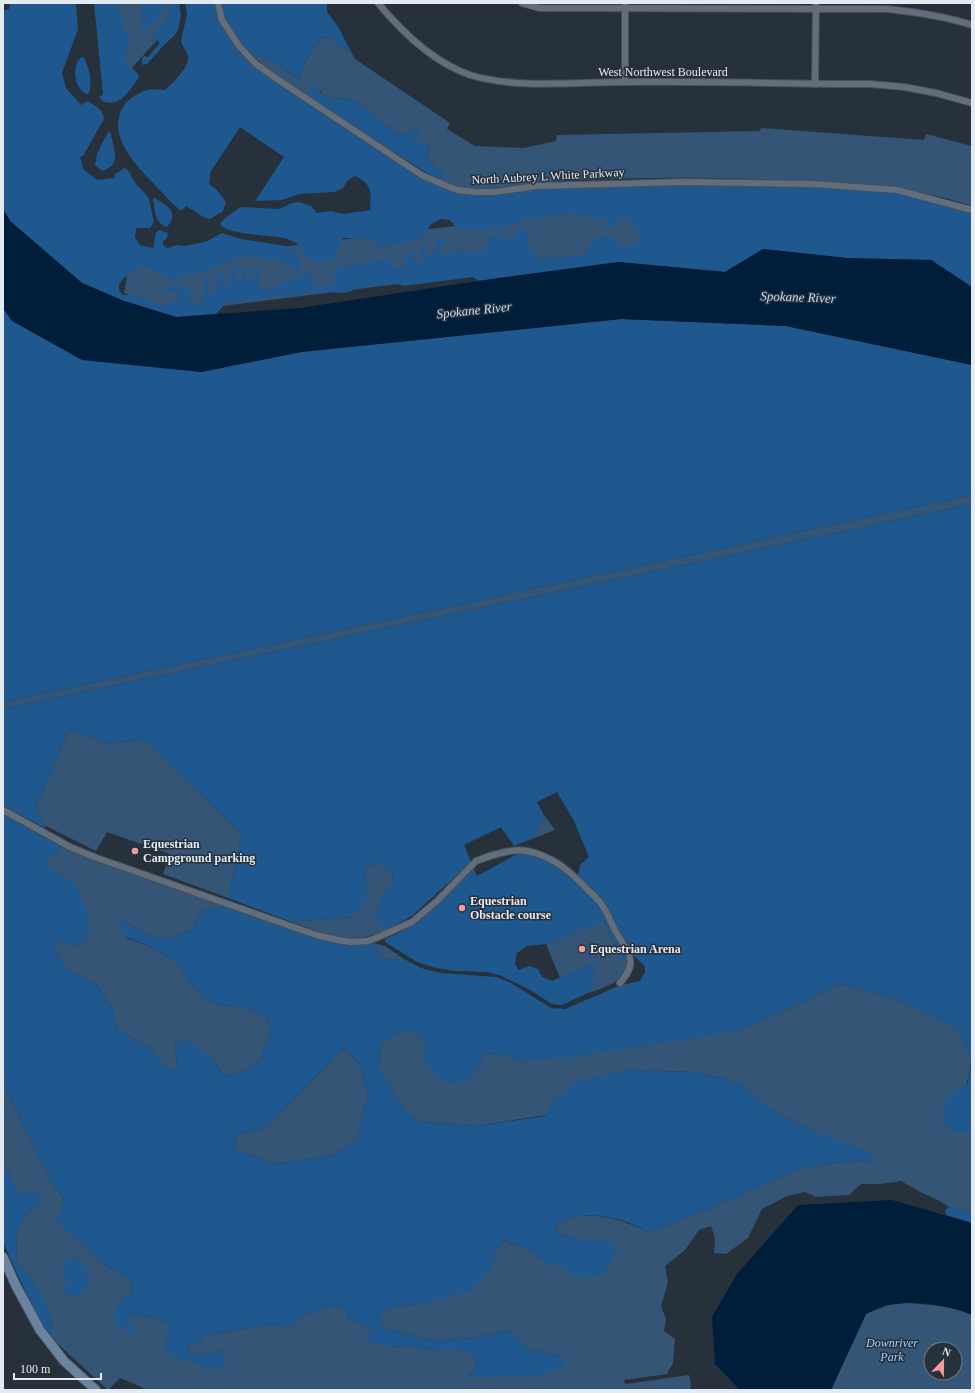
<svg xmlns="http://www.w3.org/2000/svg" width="975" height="1393" viewBox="0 0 975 1393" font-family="'Times New Roman',serif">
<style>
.green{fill:#345576;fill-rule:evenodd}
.forest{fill:#1e588e;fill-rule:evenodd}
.water{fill:#001d39}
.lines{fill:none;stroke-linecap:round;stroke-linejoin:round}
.street-casing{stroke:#464f59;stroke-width:8}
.secondary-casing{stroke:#464f59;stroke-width:11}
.street{stroke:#626e7b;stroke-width:6}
.secondary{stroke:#6a839e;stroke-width:9}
.poi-dot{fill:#f59b97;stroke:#26313c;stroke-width:1.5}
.labels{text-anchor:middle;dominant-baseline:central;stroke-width:3;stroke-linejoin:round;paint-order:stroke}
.street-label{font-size:12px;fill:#e3eaf2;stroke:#26313c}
.poi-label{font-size:12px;font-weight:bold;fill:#e3eaf2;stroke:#26313c;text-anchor:start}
.park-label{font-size:12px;font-style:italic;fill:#a2cfff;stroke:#26313c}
.water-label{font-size:13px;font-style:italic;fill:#bfddfd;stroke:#26313c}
</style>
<rect width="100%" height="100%" fill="#26313c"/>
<g class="green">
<polygon points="107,3 170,3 169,27 129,71 114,54"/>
<path d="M332 36C337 43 341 52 350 50L355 59 450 123 447 129 475 146 524 148 556 141 557 135 760 131 761 128 924 140 926 134 972 146V206C915 187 856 183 796 181 724 177 651 177 578 180 558 181 538 182 518 185 501 187 484 191 467 189 458 188 450 184 441 180L445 175 436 168 427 158 429 147 417 144 413 142 415 138 421 131H412L405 135 396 133 367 110 353 101 342 98 334 100 322 94 320 89 312 100 263 65 252 54 273 61 298 79 300 77 303 65 321 38Z"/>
<polygon points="635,204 653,252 175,312 124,293 131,255 181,259"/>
<polygon points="972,495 972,504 3,709 3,702"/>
<polygon points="69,729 108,744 144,739 242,834 228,898 163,874 170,854 107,832 96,851 46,826 35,809"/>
<polygon points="544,815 555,830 532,839"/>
<polygon points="62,847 230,907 203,910 192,930 173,938 152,937 123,921 126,938 156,949 176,962 192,985 214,1004 244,1007 267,1017 271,1030 260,1060 243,1072 224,1076 213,1059 175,1043 177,1068 166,1068 149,1047 117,1030 112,1008 96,984 64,968 55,948 59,939 78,946 87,939 45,866 46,858 56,854"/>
<path d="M376 862 393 871 392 885 380 899 383 928 394 926C381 933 365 939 349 938 331 938 310 928 292 922L351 917 365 879 364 869Z"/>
<path d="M604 920 618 954 623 960 626 957C626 960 627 964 626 967 624 983 599 989 586 994L593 985 590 965 560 978 546 944Z"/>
<polygon points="373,943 385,946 404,959 386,960 377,956 376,945"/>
<path d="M841 984 899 1000 959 1029 972 1062 954 1132H972V1212L949 1207 938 1200 920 1192 901 1181 881 1184H861L849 1195 816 1197 805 1192 787 1196 762 1209 748 1238 726 1254 714 1253 715 1238 711 1226 699 1230 685 1250 665 1266 668 1282 661 1306 666 1319 664 1331 675 1339 673 1363 667 1374 624 1380 625 1384 689 1375 691 1383 690 1390H148L120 1378 108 1390 58 1344 50 1334 52 1323 30 1275 21 1268 16 1260 17 1231 26 1214 38 1204 22 1194 11 1183V1175L3 1167V1067L8 1094 52 1184 64 1198 58 1221 108 1267 128 1278 133 1285 130 1294 127 1321 131 1314 154 1317 166 1323 170 1329 164 1347 213 1369 221 1351 198 1355 187 1351 188 1345 198 1343 204 1336 272 1324 287 1328C298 1319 322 1304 337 1306 340 1307 343 1309 346 1310L350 1320 361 1323 371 1329 370 1333 392 1348 406 1345 433 1350H460L472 1353 477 1365 468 1377 562 1356 527 1349 509 1330 473 1338 433 1341 384 1328 378 1317 388 1308 430 1302 490 1269 501 1240 527 1248 547 1262 574 1238 556 1234 558 1222C564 1220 572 1217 579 1216 606 1214 625 1221 649 1232L715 1206 793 1171 821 1164 870 1160 873 1157 812 1131 767 1108 745 1087 726 1079 693 1072 629 1070 555 1098 546 1115 477 1126 419 1122 406 1112 395 1094 379 1071 380 1045 399 1032H414L470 1078 487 1053 504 1055 521 1061 745 1028Z"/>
<polygon points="343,1048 360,1064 368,1095 356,1140 334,1155 276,1164 233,1149 237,1135 268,1126"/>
<path d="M909 1303C930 1305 953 1306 972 1315V1390H831L866 1314 888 1305ZM931 1349H955V1373H931Z"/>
</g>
<g class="forest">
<path d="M9 3H76L78 29 62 73 66 88 81 105 88 101C95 106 103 109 104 119L83 156 80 157 84 170 97 180 115 178V174L125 168C131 172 132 179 136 184 140 189 146 193 149 199 151 206 152 215 154 222L150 228H136L135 237 140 245 153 248 156 232 160 230 168 233 167 238 163 241V245L167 248 177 245 184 246 205 242 222 233 241 239 286 246 294 251 297 255 300 262V267L296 272 283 261 275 258 268 259 255 256 241 257 212 268 172 279 160 275 149 267 139 268 123 279 119 285V290L123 295H134L158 304 164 305 178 299 180 293 178 291 172 293 166 291 165 288 189 285 190 302 194 306 200 304C205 295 206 289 202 279V278L209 276 208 285 209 292 216 293 218 288 216 282 219 273 224 272 225 275 221 284 225 286H230L231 282 229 278 234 268H239L236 280 241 281 243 276 242 270 246 266 248 267 249 269 246 274V279L253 281 255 274 253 272 255 266 258 267 259 285 262 289 268 290 288 281 299 277 305 272 309 273 312 282C318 286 331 290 335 280 337 277 337 271 337 267L390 258 392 260 391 265V269L406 266 407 260 404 257 406 253 414 250 412 259 416 262H421V252L426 243H429L425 255 432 256 438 241 445 238 447 240 438 251 444 256 450 251 456 252 461 249 471 255 475 251 484 253 489 237 503 235 508 240 516 236 515 231 521 228 525 230 531 239 526 244 535 255 544 261 548 256C559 258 568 259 578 254L583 257 597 237C617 233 611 244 624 246 627 247 631 246 634 246 647 234 637 226 625 218L619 219 614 226 609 228 606 226V219L603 218 598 219 581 214H568L528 219 501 228 486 230H458L450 220 441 219 431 224 423 237 411 241 393 244 385 247 379 246 372 239 343 238 333 260C327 261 320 263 314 261 306 260 304 252 300 246 295 242 289 239 283 238 270 235 228 235 220 224L223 220 240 207 279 209 292 203 299 202 311 206 317 213 331 211 343 214 370 210C371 193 373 184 355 176L348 180 343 188 334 192 299 194 282 200 255 201 284 157 240 127 211 171 209 184 216 189 226 202 223 211 210 219 205 218 186 206 182 210H180C171 203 164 194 156 186 138 167 109 140 121 111 126 100 135 94 147 90 153 89 159 90 165 90 172 84 190 67 188 56 187 51 182 46 181 41L187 14 185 3H215L220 21 238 48 389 156 456 191 470 194 484 195 540 187 684 183 844 188 890 192 915 197 972 212V287L931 260 846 258 764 249 725 272 618 262 479 281 473 277 404 286 395 283 357 288 349 292 340 293 321 291 226 303 216 314 176 317 124 301 82 283 10 221 3 209V11L9 9 10 6Z"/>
<path d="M94 3H117L123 29 130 37C129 46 125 51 124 60L139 75 138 79C128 92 120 108 102 101L99 96 103 95Z"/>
<path d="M142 3H165C164 16 155 23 145 31L142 30 141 9Z"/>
<path d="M170 3H179L181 15 178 30 174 36 164 45 147 64 142 65V58L145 56 148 57 160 43 156 39 152 40 151 38C161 27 170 18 170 3Z"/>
<path d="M221 3H327V12L339 28 350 50C341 52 337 43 331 36L321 38 303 65 300 77 298 79 273 61 252 54 240 43 227 22Z"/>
<path d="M82 57 84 58C89 67 93 83 89 93L86 94C83 92 80 90 79 87 74 79 73 63 82 57Z"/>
<path d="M311 86C317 86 319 89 322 94L334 100 342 98 353 101 367 110 396 133 405 135 412 131 420 129 421 131 415 138 413 142 417 144 428 143 429 147 427 158 436 168 445 175 444 180H441L427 173 312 100 309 93Z"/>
<path d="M108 132H109L111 134C113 149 123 165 102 171L95 165 97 154Z"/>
<path d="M154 198C167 205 179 211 168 226L166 227C154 221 155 211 153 200Z"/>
<polygon points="3,308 12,321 201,372 301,352 621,319 786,326 972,365 972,495 3,702"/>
<path d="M972 504V1062L959 1029 899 1000 841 984 745 1028 703 1037 564 1058 521 1061 504 1055 487 1053 470 1078 451 1084 436 1076 424 1058 425 1042 414 1032H399L380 1045 379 1071 395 1094 406 1112 419 1122 477 1126 545 1116 555 1098 580 1080 629 1070 693 1072 726 1079 745 1087 767 1108 812 1131 872 1153 874 1157 870 1160 821 1164 793 1171 715 1206 649 1232C625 1220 606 1214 579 1216 572 1217 565 1220 558 1222L556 1234 574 1238 609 1242 616 1249 611 1264 605 1274 585 1278 547 1262 527 1248 502 1240 490 1269 472 1290 430 1302 389 1308 378 1317 384 1328 433 1341 473 1338 509 1330 527 1349 562 1356 565 1366 542 1375 468 1378 477 1365 472 1353 460 1350H433L406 1345 392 1348 369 1341 364 1336 370 1333 371 1329 361 1323 350 1320 346 1310C343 1309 340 1307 337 1306 322 1304 298 1319 287 1328L272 1324 204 1336 198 1343 188 1345 187 1351 198 1355 220 1351 228 1359 225 1364 213 1369 170 1355 164 1347 169 1329 166 1323 154 1317 131 1314 127 1321 137 1328 133 1334 123 1330 113 1320 120 1300 130 1294 133 1285 128 1278 108 1267 57 1221 64 1198 52 1184 8 1094 3 1067V814L62 847 56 854 46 858V866L75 883 88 915 87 939 78 946 59 940 55 948 64 968 96 984 112 1008 117 1030 149 1047 166 1068H177L175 1043 185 1039 213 1059 224 1076 243 1072 260 1060 271 1030 267 1017 244 1007 214 1004 192 985 176 962 156 949 126 937 118 924 123 921 152 937 173 938 192 930 203 910 230 907 307 935 330 942 356 945 373 943 376 945 377 956 386 960 404 959 421 968 441 973 496 977 511 983 551 1008 565 1009 621 985 640 981 645 972V966L634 956 628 947 619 933 608 909 578 875 580 865 589 857 574 821 557 792 537 802 544 815 532 839 514 846 501 827 464 845 471 862 413 915 394 926 383 928 376 920 380 899 392 885 393 871 376 862 364 869 368 895 360 909 351 917 292 922 228 898 242 834 144 739 108 744 69 729 35 809 46 826 45 828 3 806V709ZM343 1048 360 1064 368 1095 356 1140 334 1155 276 1164 233 1149 237 1135 268 1126Z"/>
<polygon points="519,853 527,853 549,860 563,868 601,906 625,950 626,957 623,960 621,960 604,921 546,944 527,946 517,953 515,963 518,970 529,966 538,969 542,977 552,981 590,965 595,970 593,985 586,994 562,1005 552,1004 530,990 502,976 487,972 456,971 436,968 417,962 385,942 385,939 401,932 416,921 473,868 477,876"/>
<polygon points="972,1062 972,1132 954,1132 941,1123 948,1095 967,1085"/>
<polygon points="3,1167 11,1175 11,1183 22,1194 35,1190 41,1200 38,1204 26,1214 17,1231 16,1260 21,1268 30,1275 48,1306 52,1323 50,1334 39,1320 15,1269 3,1242"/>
<polygon points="949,1207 972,1212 972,1223 946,1215 945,1211"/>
<polygon points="79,1258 88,1273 86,1291 75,1297 64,1293 63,1287 69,1281 61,1268 66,1259"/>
</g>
<g class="water">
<polygon points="3,209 10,221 82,283 124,301 176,317 300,308 498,278 619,262 725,272 763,249 846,258 931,260 972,287 972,365 786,326 621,319 301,352 201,372 82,360 12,321 3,308"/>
<path d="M892 1200 972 1223V1315C950 1305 913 1300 889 1305 881 1306 873 1311 866 1314L831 1390H740L715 1364 712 1317 737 1274 798 1205Z"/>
</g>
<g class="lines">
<defs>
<g id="street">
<polyline points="218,3 222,20 239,46 256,64 274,77 423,176 457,190 476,192 495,192 536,186 684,182 813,184 897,190 972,210"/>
<path d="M378 3C402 32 435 63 470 75 515 89 577 82 624 82 706 81 788 84 870 84L904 87 936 93 972 103"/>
<path d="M522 3 539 8 887 9C916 12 944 16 972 25"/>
<polyline points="625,3 625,82"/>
<polyline points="815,84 816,3"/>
<path d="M3 810 70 847 97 858 316 935 338 940 350 942 368 941 376 938 412 922 437 901 476 861C489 856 513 848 527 851 552 856 570 871 587 889 592 894 598 899 602 905 609 915 612 927 619 937 623 944 629 950 630 959 632 968 626 976 620 983"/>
</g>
<polyline id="secondary" points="3,1257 16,1286 40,1330 64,1361 96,1390"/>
</defs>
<use href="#street" class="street-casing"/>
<use href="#secondary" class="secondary-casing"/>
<use href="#street" class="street"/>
<use href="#secondary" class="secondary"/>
</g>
<g class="poi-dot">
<circle cx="135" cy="851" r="4"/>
<circle cx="462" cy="908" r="4"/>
<circle cx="582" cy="949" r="4"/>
</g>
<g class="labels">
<g class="street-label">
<text x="663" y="72">West Northwest Boulevard</text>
<text transform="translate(548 176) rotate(-3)">North Aubrey L White Parkway</text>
</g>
<g class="poi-label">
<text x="143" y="844">Equestrian<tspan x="143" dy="14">Campground parking</tspan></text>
<text x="470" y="901">Equestrian<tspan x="470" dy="14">Obstacle course</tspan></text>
<text x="590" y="949">Equestrian Arena</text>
</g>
<g class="park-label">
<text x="892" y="1343">Downriver<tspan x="892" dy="14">Park</tspan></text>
</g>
<g class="water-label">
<text transform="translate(798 297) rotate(2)">Spokane River</text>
<text transform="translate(474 310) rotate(-6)">Spokane River</text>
</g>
</g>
<rect width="975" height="1393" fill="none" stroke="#e3eaf2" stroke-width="8"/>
<g transform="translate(943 1361) rotate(22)"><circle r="19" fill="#26313c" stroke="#727b85"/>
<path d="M0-3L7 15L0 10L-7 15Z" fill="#f59b97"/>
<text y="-6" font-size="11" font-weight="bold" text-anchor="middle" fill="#e3eaf2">N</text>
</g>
<path d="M14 1373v6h87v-6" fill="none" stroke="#e3eaf2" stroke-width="2"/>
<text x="20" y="1373" font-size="12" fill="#e3eaf2" stroke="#26313c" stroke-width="3" paint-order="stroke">100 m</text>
</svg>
